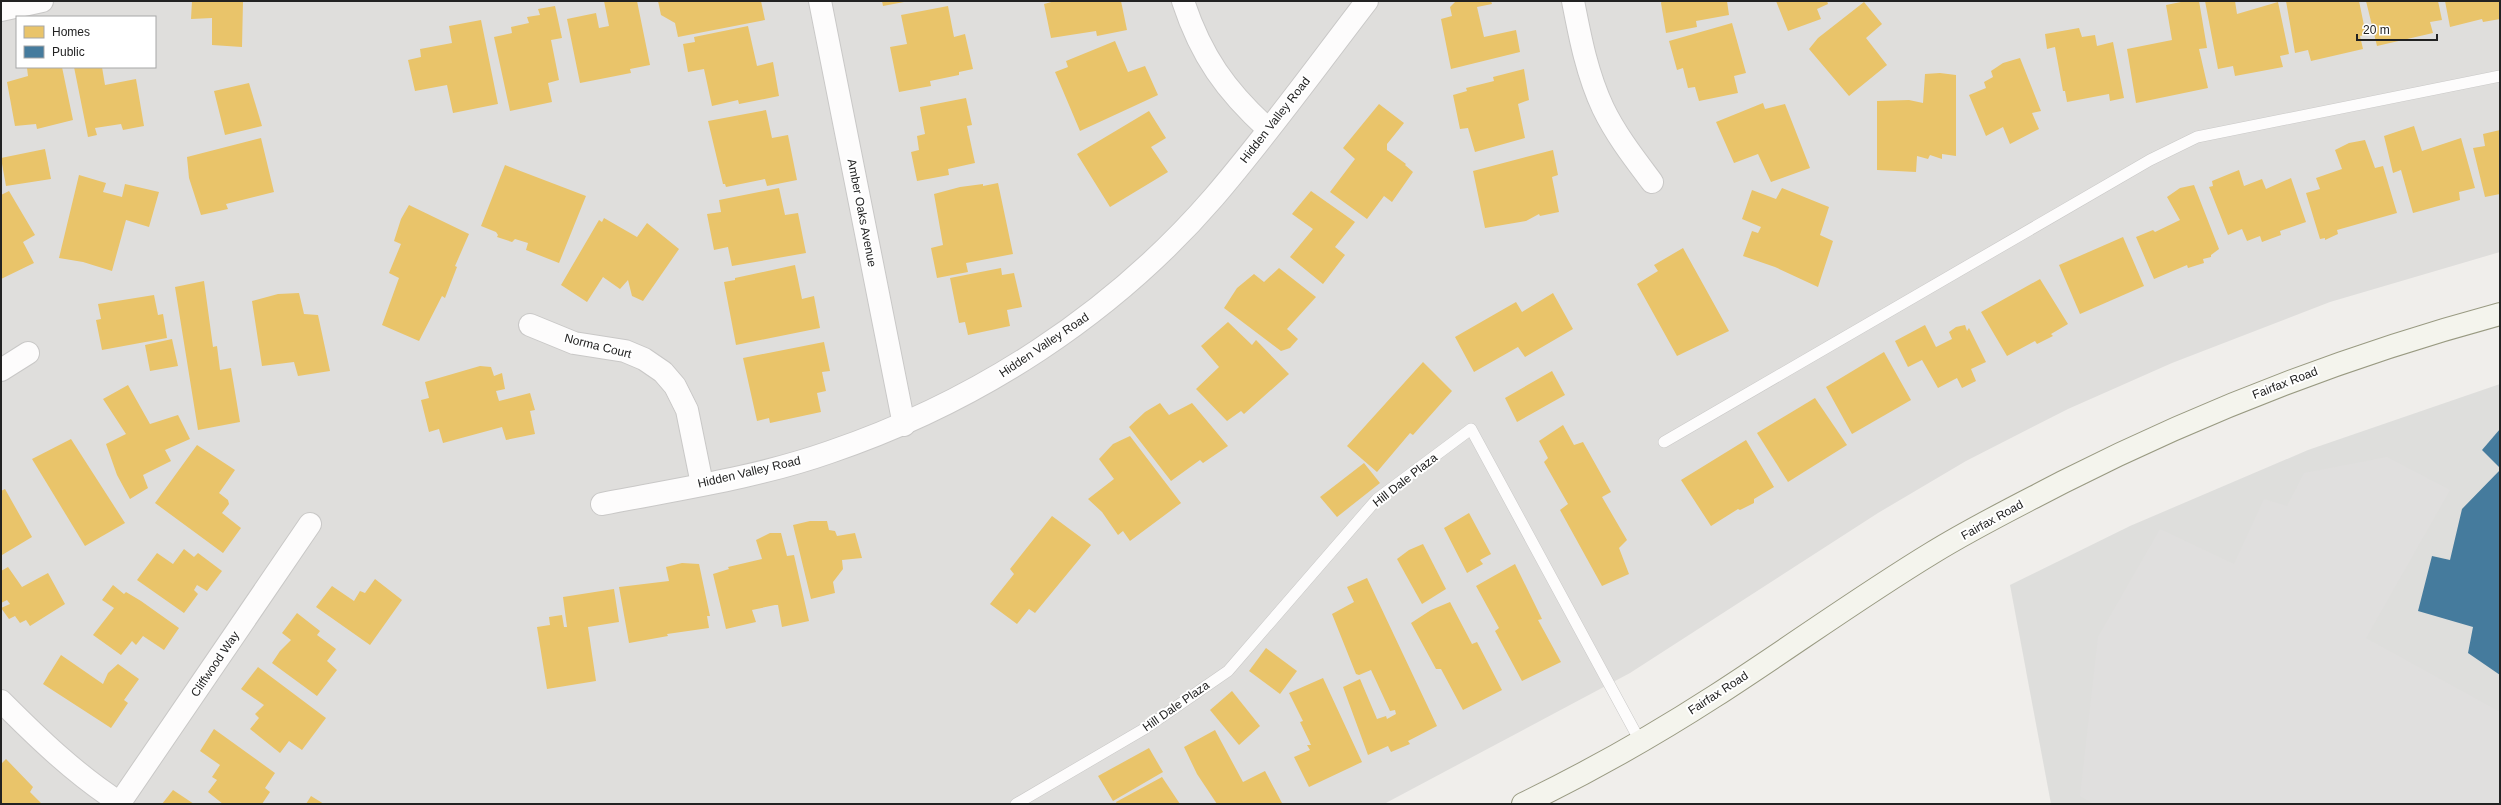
<svg xmlns="http://www.w3.org/2000/svg" width="2501" height="805" viewBox="0 0 2501 805" font-family="Arial,sans-serif">
<style>
.residential{fill:#dfdedc;fill-rule:evenodd}
.religious{fill:#dededc}
.parking{fill:#e0dfde}
.homes{fill:#e9c46a}
.public{fill:#457b9d}
.lines{fill:none;stroke-linecap:round;stroke-linejoin:round}
.lane-casing{stroke:#c9c8c7;stroke-width:12}
.street-casing{stroke:#c9c8c7;stroke-width:24}
.secondary-casing{stroke:#999a82;stroke-width:24}
.lane{stroke:#fdfcfc;stroke-width:11}
.street{stroke:#fdfcfc;stroke-width:22}
.secondary{stroke:#f4f4ed;stroke-width:22}
.labels{text-anchor:middle;dominant-baseline:central;stroke-width:4;stroke-linejoin:round;paint-order:stroke}
.street-label{font-size:12px;fill:#222;stroke:#fff}
</style>
<rect width="100%" height="100%" fill="#f0eeeb"/>
<path class="residential" d="M1 1H2500V252L2330 302 2172 363 2068 409 1966 461 1878 513 1630 673 1384 804H1ZM17 17H155V67H17Z"/>
<polygon class="religious" points="2500,384 2500,804 2051,804 2010,585 2130,526 2308,450"/>
<polygon class="parking" points="2387,457 2450,490 2366,638 2500,712 2500,804 2094,804 2080,796 2098,637 2160,529 2234,564 2264,499 2287,506 2304,473"/>
<g class="homes">
<polygon points="192,1 243,1 242,47 212,45 212,18 191,19"/>
<polygon points="604,1 637,1 650,65 630,69 631,73 580,83 567,19 596,13 599,28 609,26"/>
<polygon points="658,1 761,1 765,20 678,37 675,23 661,15"/>
<polygon points="882,1 904,1 904,2 883,6"/>
<polygon points="1055,1 1121,1 1127,30 1097,36 1096,31 1051,38 1044,4"/>
<polygon points="1456,1 1491,1 1492,4 1477,7 1484,37 1516,30 1520,52 1451,69 1441,19 1452,16 1450,7"/>
<polygon points="1662,1 1727,1 1729,15 1696,21 1697,27 1666,33 1661,3"/>
<polygon points="1776,1 1827,1 1828,4 1817,9 1821,19 1788,31"/>
<polygon points="2186,1 2199,1 2207,48 2199,49 2208,88 2136,103 2127,49 2172,40 2166,5"/>
<polygon points="2205,1 2235,1 2237,14 2278,2 2289,54 2280,56 2283,67 2235,76 2233,66 2218,69"/>
<polygon points="2286,1 2359,1 2366,35 2360,36 2363,49 2311,61 2308,50 2295,53"/>
<polygon points="2366,1 2438,1 2442,20 2430,22 2433,33 2377,46"/>
<polygon points="2445,1 2500,1 2500,19 2483,22 2482,19 2450,27"/>
<polygon points="1864,2 1882,24 1866,38 1887,65 1849,96 1809,49 1818,38"/>
<polygon points="555,6 562,38 551,40 559,80 548,83 552,102 510,111 494,37 512,33 511,27 529,23 527,17 540,15 538,9"/>
<polygon points="948,6 954,37 965,34 973,69 959,72 959,75 930,81 931,86 899,92 890,47 907,44 901,15"/>
<polygon points="481,20 498,104 453,113 447,85 415,91 408,60 421,57 420,49 452,43 449,26"/>
<polygon points="1732,23 1746,73 1734,76 1738,93 1699,101 1695,87 1688,88 1683,68 1677,70 1669,41"/>
<polygon points="748,26 757,66 773,62 779,96 739,104 738,100 712,106 704,69 688,72 683,44 695,42 694,37"/>
<polygon points="2079,28 2082,37 2095,35 2097,46 2113,42 2124,98 2110,101 2109,94 2067,102 2065,91 2063,91 2055,47 2047,49 2045,34"/>
<polygon points="1115,41 1128,72 1145,66 1158,95 1080,131 1055,72 1068,67 1066,61"/>
<polygon points="2020,58 2041,111 2032,113 2039,129 2010,144 2003,127 1986,136 1969,95 1986,88 1984,82 1993,77 1991,71 2003,63"/>
<polygon points="62,67 73,120 37,129 36,124 15,126 7,82 28,76 27,68"/>
<polygon points="74,67 102,67 105,85 136,79 144,126 123,130 121,124 95,128 97,135 88,137"/>
<polygon points="1524,69 1529,100 1518,104 1525,138 1475,152 1468,128 1460,129 1453,95 1467,91 1466,88 1494,81 1493,77"/>
<polygon points="1940,73 1956,75 1956,156 1942,154 1942,159 1930,155 1928,159 1917,156 1916,172 1877,170 1877,101 1909,100 1923,103 1925,74"/>
<polygon points="249,83 262,126 225,135 214,91"/>
<polygon points="966,98 972,125 967,126 975,163 948,169 949,175 917,181 911,152 919,150 917,136 925,134 920,107"/>
<polygon points="1763,103 1765,109 1785,104 1810,168 1771,182 1758,154 1734,163 1716,122"/>
<polygon points="1379,104 1404,123 1387,144 1387,150 1406,164 1405,165 1413,172 1392,202 1384,196 1367,219 1330,192 1355,159 1343,148"/>
<polygon points="766,110 772,138 788,135 797,180 767,186 765,179 726,187 725,184 723,184 708,121"/>
<polygon points="1149,111 1166,138 1151,147 1168,172 1110,207 1077,154"/>
<polygon points="2414,126 2422,151 2461,138 2475,188 2459,192 2460,200 2413,213 2401,170 2393,173 2384,136"/>
<polygon points="2500,130 2500,194 2485,197 2473,148 2485,146 2483,134"/>
<polygon points="261,138 274,192 226,204 228,209 201,215 189,178 187,157"/>
<polygon points="2365,140 2375,168 2383,166 2397,213 2337,230 2338,234 2325,240 2325,238 2320,239 2306,193 2320,189 2316,178 2342,169 2335,150 2349,143"/>
<polygon points="45,149 51,179 6,186 1,158"/>
<polygon points="1553,150 1558,175 1552,177 1559,212 1540,216 1539,214 1526,221 1485,228 1473,171"/>
<polygon points="505,165 586,196 559,263 526,250 528,243 515,239 512,242 497,237 498,235 496,232 481,226"/>
<polygon points="2239,170 2244,186 2262,179 2266,189 2291,178 2306,222 2280,231 2281,235 2262,242 2260,236 2247,241 2242,229 2228,235 2209,187 2213,186 2212,181"/>
<polygon points="79,175 106,183 103,192 122,197 125,184 159,192 149,227 126,220 112,271 83,262 59,258"/>
<polygon points="998,183 1013,254 966,263 968,272 937,278 931,248 943,245 934,194 960,187 983,184 983,186"/>
<polygon points="2194,185 2219,249 2211,255 2211,257 2203,259 2204,263 2188,268 2187,265 2154,279 2136,237 2153,230 2155,232 2180,220 2167,197 2180,188"/>
<polygon points="779,188 785,215 798,213 806,253 732,266 728,247 714,250 707,214 721,212 719,200"/>
<polygon points="1782,188 1829,207 1820,235 1833,241 1818,287 1775,267 1743,256 1752,231 1758,233 1761,227 1742,219 1752,190 1776,199"/>
<polygon points="9,191 35,235 23,242 34,263 1,279 1,195"/>
<polygon points="1311,191 1355,222 1335,247 1345,255 1323,284 1290,257 1313,229 1292,214"/>
<polygon points="409,205 469,234 455,266 457,267 445,298 442,296 419,341 382,325 399,278 389,273 401,244 394,241 401,219"/>
<polygon points="604,218 637,237 647,223 679,249 643,301 632,296 628,280 620,289 603,277 587,302 561,285 599,220 602,222"/>
<polygon points="2123,237 2144,286 2080,314 2059,265"/>
<polygon points="1683,248 1729,331 1677,356 1637,284 1658,271 1654,265"/>
<polygon points="795,265 802,299 814,296 820,328 736,345 724,282 735,280 735,278"/>
<polygon points="1001,268 1002,275 1014,273 1022,307 1007,310 1010,326 968,335 965,322 959,323 950,278"/>
<polygon points="1279,268 1316,297 1287,329 1298,339 1290,348 1281,351 1224,308 1237,288 1254,274 1264,282"/>
<polygon points="2040,279 2068,324 2051,334 2053,336 2037,344 2035,341 2007,356 1981,312"/>
<polygon points="204,281 213,347 217,346 220,370 231,368 240,422 198,430 175,287"/>
<polygon points="299,293 304,314 318,315 330,371 298,376 294,362 262,366 252,301 278,294"/>
<polygon points="1553,293 1573,329 1525,357 1518,347 1474,372 1455,337 1516,302 1522,312"/>
<polygon points="154,295 158,315 163,314 167,338 102,350 96,320 101,319 98,304"/>
<polygon points="1228,322 1252,345 1256,340 1289,374 1244,414 1241,411 1227,421 1196,389 1219,367 1201,346"/>
<polygon points="1925,325 1936,347 1952,339 1949,332 1956,327 1965,325 1967,331 1969,328 1986,362 1971,369 1976,381 1962,388 1957,378 1938,388 1922,360 1908,367 1895,341"/>
<polygon points="172,339 178,366 150,371 145,345"/>
<polygon points="824,342 830,371 822,372 826,391 817,393 821,412 770,423 769,418 757,421 743,358"/>
<polygon points="1884,352 1911,400 1852,434 1826,387"/>
<polygon points="1423,362 1452,391 1413,435 1410,433 1377,472 1347,446"/>
<polygon points="480,366 491,367 494,376 502,373 505,389 496,391 499,401 530,393 535,410 530,411 535,434 506,440 502,427 443,443 439,429 429,432 421,400 429,398 425,382"/>
<polygon points="1552,371 1565,395 1517,422 1505,398"/>
<polygon points="128,385 150,424 178,415 190,439 165,450 171,461 143,475 148,488 130,499 117,475 106,444 126,434 103,399"/>
<polygon points="1815,398 1847,445 1788,482 1757,433"/>
<polygon points="1160,403 1169,415 1192,403 1228,446 1203,463 1200,460 1171,481 1129,427 1145,412"/>
<polygon points="1563,425 1574,445 1583,442 1611,492 1602,497 1627,540 1619,548 1629,574 1602,586 1560,510 1568,504 1544,462 1548,458 1539,441"/>
<polygon points="1130,436 1181,503 1130,541 1123,531 1118,535 1102,512 1088,499 1114,479 1099,459 1113,444"/>
<polygon points="71,439 125,523 85,546 32,459"/>
<polygon points="1746,440 1774,487 1754,499 1754,503 1740,510 1738,509 1711,526 1681,480"/>
<polygon points="197,445 235,470 219,493 228,500 229,504 222,513 241,528 223,553 155,503"/>
<polygon points="1364,463 1380,483 1337,517 1320,497"/>
<polygon points="5,489 32,537 2,555 1,491"/>
<polygon points="1469,513 1491,554 1480,560 1483,564 1467,573 1444,528"/>
<polygon points="1052,516 1091,545 1035,613 1029,609 1017,624 990,604 1014,574 1010,569"/>
<polygon points="810,521 827,521 829,530 835,531 837,536 855,533 862,558 842,560 843,569 833,582 835,593 811,599 793,525"/>
<polygon points="770,533 781,533 787,556 794,555 809,621 782,627 778,605 775,605 752,610 756,622 726,629 713,574 729,569 728,567 762,559 756,540"/>
<polygon points="1423,544 1446,589 1422,604 1397,559 1409,550"/>
<polygon points="184,549 194,557 198,553 222,571 207,591 197,585 194,590 198,594 184,613 137,580 157,553 173,564"/>
<polygon points="682,563 699,564 710,616 707,616 709,628 667,634 668,636 629,643 619,587 669,581 666,567"/>
<polygon points="1515,564 1542,619 1538,620 1561,662 1522,681 1495,631 1499,628 1476,586"/>
<polygon points="8,567 22,587 48,573 65,604 30,626 26,620 20,623 15,616 9,619 1,608 10,604 7,600 1,603 1,571"/>
<polygon points="1367,578 1437,726 1408,741 1410,744 1391,752 1388,746 1368,755 1343,687 1360,679 1377,719 1386,716 1387,719 1396,714 1395,710 1390,711 1371,670 1359,675 1356,674 1332,614 1354,602 1347,587"/>
<polygon points="375,579 402,600 370,645 316,607 332,586 354,601 360,591 365,593"/>
<polygon points="113,585 124,594 126,592 141,601 179,628 164,650 143,636 136,645 132,641 121,655 93,635 114,608 102,600"/>
<polygon points="614,589 619,622 588,627 596,681 547,689 537,627 550,625 549,617 562,615 564,627 567,627 563,597"/>
<polygon points="1450,602 1472,644 1477,642 1502,690 1463,710 1441,669 1436,669 1411,623 1431,610"/>
<polygon points="297,613 320,631 317,635 336,649 327,661 337,670 317,696 272,663 280,651 291,640 282,633"/>
<polygon points="1266,648 1297,671 1280,694 1249,671"/>
<polygon points="61,655 103,684 108,673 118,664 139,679 124,700 128,703 111,728 43,684"/>
<polygon points="258,667 326,718 302,750 289,741 280,753 250,729 259,718 255,714 264,705 241,689"/>
<polygon points="1323,678 1362,762 1309,787 1294,757 1310,750 1307,745 1311,745 1300,722 1303,721 1289,693"/>
<polygon points="1232,691 1260,726 1239,745 1210,710"/>
<polygon points="214,729 275,773 265,788 270,792 262,804 223,804 208,792 217,780 212,777 220,765 200,751"/>
<polygon points="1215,730 1243,782 1265,771 1282,803 1217,804 1197,774 1184,747"/>
<polygon points="1149,748 1163,772 1113,801 1098,776"/>
<polygon points="6,759 33,787 30,792 42,804 1,804 1,764"/>
<polygon points="1162,777 1180,804 1117,804 1116,802"/>
<polygon points="173,790 194,804 162,804"/>
<polygon points="311,796 324,804 306,804"/>
</g>
<g class="public">
<polygon points="2500,429 2500,468 2482,450"/>
<polygon points="2500,470 2500,675 2468,653 2473,627 2418,611 2432,556 2450,560 2462,509"/>
</g>
<g class="lines">
<defs>
<g id="lane">
<polyline points="1664,442 2150,160 2197,137 2500,76"/>
<polyline points="1016,804 1144,729 1228,671 1377,499 1471,429 1640,741"/>
</g>
<g id="street">
<polyline points="820,1 904,425"/>
<path d="M1183 1C1201 56 1226 91 1268 129"/>
<path d="M1573 1C1580 37 1587 74 1603 108 1616 135 1634 158 1652 182"/>
<polyline points="1,10 42,1"/>
<polyline points="530,325 574,343 625,351 644,359 663,372 675,386 687,410 702,484"/>
<polyline points="1,370 28,353"/>
<path d="M602 504C678 489 756 478 830 452 977 402 1112 315 1214 197 1268 134 1317 66 1367 1"/>
<path d="M1 701C38 738 75 774 120 803"/>
<polyline points="119,804 310,524"/>
</g>
<path id="secondary" d="M1523 804C1589 772 1653 736 1715 696 1788 649 1858 598 1932 553 1974 527 2019 505 2063 482 2203 411 2348 355 2500 314"/>
</defs>
<use href="#lane" class="lane-casing"/>
<use href="#street" class="street-casing"/>
<use href="#secondary" class="secondary-casing"/>
<use href="#lane" class="lane"/>
<use href="#street" class="street"/>
<use href="#secondary" class="secondary"/>
</g>
<g class="labels">
<g class="street-label">
<text transform="translate(1275 120) rotate(-52)">Hidden Valley Road</text>
<text transform="translate(862 213) rotate(79)">Amber Oaks Avenue</text>
<text transform="translate(1044 345) rotate(-34)">Hidden Valley Road</text>
<text transform="translate(598 346) rotate(14)">Norma Court</text>
<text transform="translate(2285 383) rotate(-21)">Fairfax Road</text>
<text transform="translate(749 472) rotate(-13)">Hidden Valley Road</text>
<text transform="translate(1405 480) rotate(-38)">Hill Dale Plaza</text>
<text transform="translate(1992 520) rotate(-29)">Fairfax Road</text>
<text transform="translate(215 664) rotate(-56)">Cliffwood Way</text>
<text transform="translate(1718 693) rotate(-33)">Fairfax Road</text>
<text transform="translate(1176 706) rotate(-35)">Hill Dale Plaza</text>
</g>
</g>
<rect width="2501" height="805" fill="none" stroke="#222222" stroke-width="4"/>
<rect x="16" y="16" width="140" height="52" fill="#ffffff" stroke="#a7a7a7"/>
<rect x="24" y="26" width="20" height="12" fill="#e9c46a" stroke="#a7a7a7"/>
<text x="52" y="36" font-size="12" fill="#222222">Homes</text>
<rect x="24" y="46" width="20" height="12" fill="#457b9d" stroke="#a7a7a7"/>
<text x="52" y="56" font-size="12" fill="#222222">Public</text>
<path d="M2357 34v6h80v-6" fill="none" stroke="#222222" stroke-width="2"/>
<text x="2363" y="34" font-size="12" fill="#222222" stroke="#ffffff" stroke-width="3" paint-order="stroke">20 m</text>
</svg>
